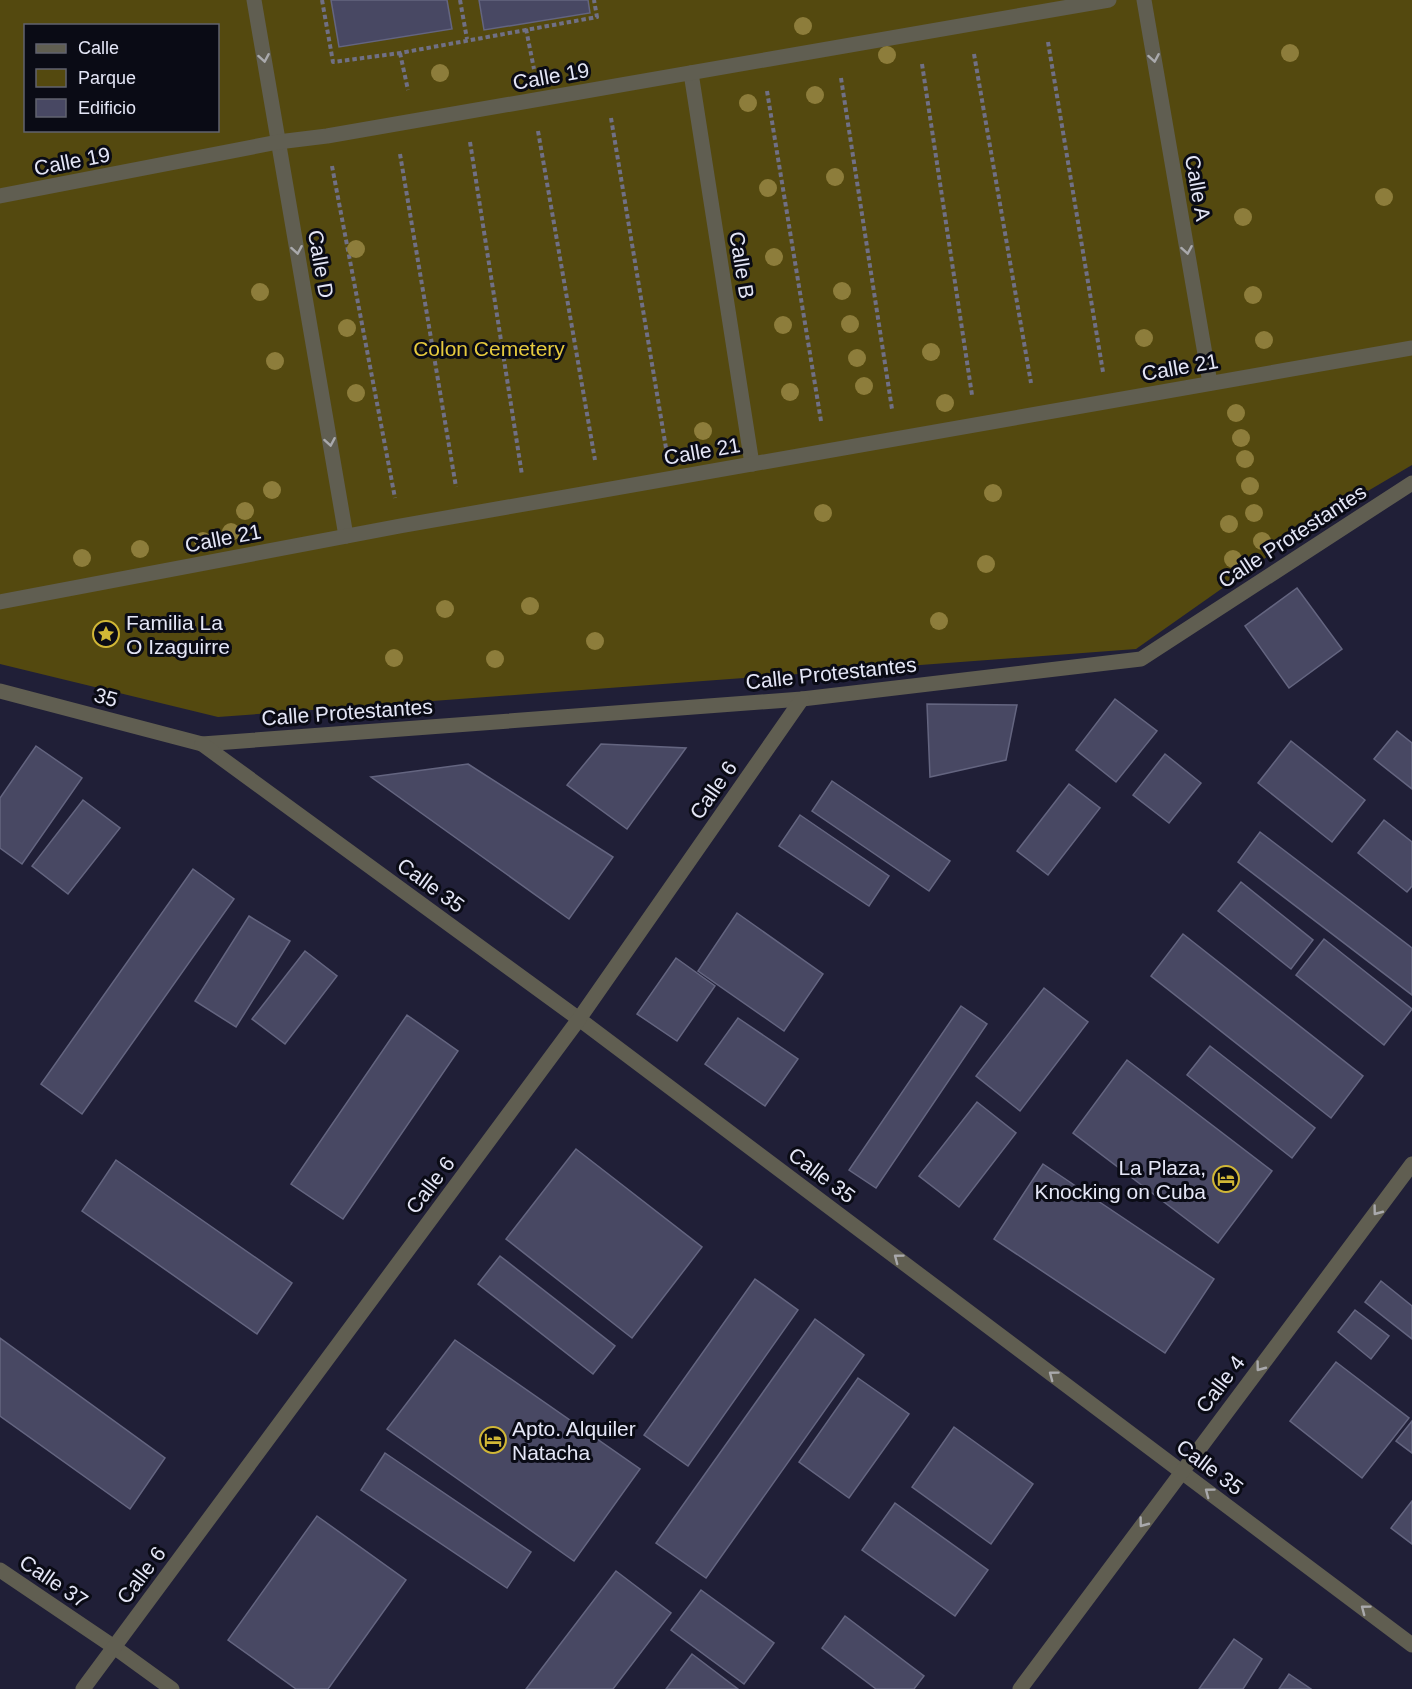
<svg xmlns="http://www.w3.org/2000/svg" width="1412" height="1689" viewBox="0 0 1412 1689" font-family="Helvetica,sans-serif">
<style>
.green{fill:#54490f;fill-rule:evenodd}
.building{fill:#484863;stroke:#646580;stroke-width:1.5}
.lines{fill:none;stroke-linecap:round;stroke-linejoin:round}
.path{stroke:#707085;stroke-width:4;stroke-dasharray:4.5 3;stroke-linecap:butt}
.service{stroke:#605e51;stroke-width:15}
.minor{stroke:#605e51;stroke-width:15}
.tree{fill:#8d7d3b}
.oneway{stroke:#a9a9ac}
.labels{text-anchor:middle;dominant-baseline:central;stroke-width:6;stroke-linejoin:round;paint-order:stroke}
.street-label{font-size:21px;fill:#e4e6f6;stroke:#0a0b15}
.park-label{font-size:21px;fill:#e6ca3e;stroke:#0a0b15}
.poi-label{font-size:21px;fill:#e4e6f6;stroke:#0a0b15;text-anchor:start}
</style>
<rect width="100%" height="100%" fill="#201f37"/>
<path class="green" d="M0 0H1412V465L1322 518 1136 649 218 717 0 664ZM26 26H218V130H26Z"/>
<g class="building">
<polygon points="331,0 447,0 452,29 339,47"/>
<polygon points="479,0 588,0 590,13 484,30"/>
<polygon points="1297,588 1342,649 1289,688 1245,626"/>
<polygon points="1115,699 1157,731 1116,782 1076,750"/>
<polygon points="927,704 1017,705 1006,760 930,777"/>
<polygon points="1397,731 1412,743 1412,789 1374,759"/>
<polygon points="1291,741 1365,800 1332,842 1258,783"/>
<polygon points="601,744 686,748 627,829 567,785"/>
<polygon points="36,746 82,778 22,864 0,848 0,798"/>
<polygon points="1165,754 1201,783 1169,823 1133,795"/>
<polygon points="468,764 613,857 569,919 371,777"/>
<polygon points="832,781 950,861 929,891 812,811"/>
<polygon points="1069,784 1100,808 1048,875 1017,851"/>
<polygon points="83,800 120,828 68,894 32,866"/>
<polygon points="800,815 889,876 869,906 779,846"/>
<polygon points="1384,820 1412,842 1412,886 1407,892 1358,853"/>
<polygon points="1260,832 1412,948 1412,995 1238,862"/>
<polygon points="193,869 234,899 82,1114 41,1084"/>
<polygon points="1241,882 1313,940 1291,969 1218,911"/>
<polygon points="737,913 823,974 784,1031 698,971"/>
<polygon points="249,916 290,941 236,1027 195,1001"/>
<polygon points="1183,934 1363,1076 1331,1118 1151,976"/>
<polygon points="1324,939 1412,1009 1384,1045 1296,975"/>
<polygon points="305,951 337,976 285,1044 252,1019"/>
<polygon points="676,958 715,986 677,1041 637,1014"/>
<polygon points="1044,988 1088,1022 1020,1111 976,1076"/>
<polygon points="961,1006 987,1024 876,1188 849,1170"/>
<polygon points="407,1015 458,1051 343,1219 291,1184"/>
<polygon points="738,1018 798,1059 765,1106 705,1064"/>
<polygon points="1210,1046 1315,1128 1292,1158 1187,1075"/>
<polygon points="1127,1060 1272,1171 1218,1243 1073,1133"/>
<polygon points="977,1102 1016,1133 959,1207 919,1176"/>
<polygon points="576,1149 702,1247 632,1338 506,1239"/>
<polygon points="116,1160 292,1283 257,1334 82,1211"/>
<polygon points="1043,1164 1214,1279 1165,1353 994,1239"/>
<polygon points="500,1256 615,1346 593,1374 478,1284"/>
<polygon points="755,1279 798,1310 688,1466 644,1435"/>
<polygon points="1381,1281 1412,1306 1412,1339 1365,1302"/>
<polygon points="1355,1310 1389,1336 1371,1359 1338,1332"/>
<polygon points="815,1319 864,1355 706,1578 656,1543"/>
<polygon points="0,1338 165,1458 130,1509 0,1416"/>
<polygon points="455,1340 640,1469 574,1561 387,1429"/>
<polygon points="1336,1362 1409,1418 1362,1478 1290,1421"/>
<polygon points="858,1378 909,1414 849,1498 799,1462"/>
<polygon points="1412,1421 1412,1453 1396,1441"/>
<polygon points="954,1427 1033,1484 991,1544 912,1487"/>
<polygon points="385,1453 531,1552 507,1588 361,1490"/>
<polygon points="1412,1501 1412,1544 1391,1528"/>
<polygon points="895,1503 988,1570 955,1616 862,1550"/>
<polygon points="317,1516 406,1580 328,1689 296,1689 228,1640"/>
<polygon points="616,1571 671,1613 613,1689 526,1689"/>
<polygon points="701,1590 774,1643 744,1684 671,1630"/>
<polygon points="845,1616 924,1676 914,1689 876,1689 822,1648"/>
<polygon points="1234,1639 1262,1659 1243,1689 1199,1689"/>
<polygon points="692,1654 738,1689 666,1689"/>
<polygon points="1289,1674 1311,1689 1279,1689"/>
</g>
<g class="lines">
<g class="path">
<polyline points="322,0 333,62 400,53 597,17 594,0"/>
<polyline points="460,0 467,39"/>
<polyline points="526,29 534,69"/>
<polyline points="1048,42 1103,372"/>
<polyline points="400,53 408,90"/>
<polyline points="974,54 1031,383"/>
<polyline points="922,64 972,395"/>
<polyline points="841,78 892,409"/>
<polyline points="767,91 821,421"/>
<polyline points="611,118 666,448"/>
<polyline points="538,131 595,460"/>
<polyline points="470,142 522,475"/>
<polyline points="400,154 456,487"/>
<polyline points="332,166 395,498"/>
</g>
<g class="service">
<polyline points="254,0 346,536"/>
<polyline points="1144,0 1210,383"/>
<polyline points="691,73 752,464"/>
<polyline points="0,196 278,142 327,136 1109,0"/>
<polyline points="0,602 400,526 1412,348"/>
</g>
<g class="minor">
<polyline points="0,691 202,744 802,699 1141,659 1412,483"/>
<polyline points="202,744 579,1019 1412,1645"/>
<polyline points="0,1570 114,1647 172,1689"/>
<polyline points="83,1689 579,1019 802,699"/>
<polyline points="1020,1689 1412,1164"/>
</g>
</g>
<g class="tree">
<circle cx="803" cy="26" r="9"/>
<circle cx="1290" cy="53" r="9"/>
<circle cx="887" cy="55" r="9"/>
<circle cx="440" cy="73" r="9"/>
<circle cx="815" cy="95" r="9"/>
<circle cx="748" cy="103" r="9"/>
<circle cx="835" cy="177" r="9"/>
<circle cx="768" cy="188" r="9"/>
<circle cx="1384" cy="197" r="9"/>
<circle cx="1243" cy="217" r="9"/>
<circle cx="356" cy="249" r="9"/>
<circle cx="774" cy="257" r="9"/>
<circle cx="842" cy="291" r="9"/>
<circle cx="260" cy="292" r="9"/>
<circle cx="1253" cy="295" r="9"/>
<circle cx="850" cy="324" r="9"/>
<circle cx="783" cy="325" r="9"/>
<circle cx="347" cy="328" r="9"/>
<circle cx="1144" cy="338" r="9"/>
<circle cx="1264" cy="340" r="9"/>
<circle cx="931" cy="352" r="9"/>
<circle cx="857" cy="358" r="9"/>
<circle cx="275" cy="361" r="9"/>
<circle cx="864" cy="386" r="9"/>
<circle cx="790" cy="392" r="9"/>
<circle cx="356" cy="393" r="9"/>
<circle cx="945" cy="403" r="9"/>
<circle cx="1236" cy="413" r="9"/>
<circle cx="703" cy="431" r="9"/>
<circle cx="1241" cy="438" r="9"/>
<circle cx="1245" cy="459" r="9"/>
<circle cx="1250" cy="486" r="9"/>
<circle cx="272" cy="490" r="9"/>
<circle cx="993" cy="493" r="9"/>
<circle cx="245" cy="511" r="9"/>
<circle cx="823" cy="513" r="9"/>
<circle cx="1254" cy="513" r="9"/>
<circle cx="1229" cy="524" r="9"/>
<circle cx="231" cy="532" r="9"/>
<circle cx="203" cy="541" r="9"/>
<circle cx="1262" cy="541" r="9"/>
<circle cx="140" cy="549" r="9"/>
<circle cx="82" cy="558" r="9"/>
<circle cx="1233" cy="559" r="9"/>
<circle cx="986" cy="564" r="9"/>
<circle cx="530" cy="606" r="9"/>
<circle cx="445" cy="609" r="9"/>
<circle cx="939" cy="621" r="9"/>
<circle cx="595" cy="641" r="9"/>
<circle cx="394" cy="658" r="9"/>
<circle cx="495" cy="659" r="9"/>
</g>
<defs><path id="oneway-chevron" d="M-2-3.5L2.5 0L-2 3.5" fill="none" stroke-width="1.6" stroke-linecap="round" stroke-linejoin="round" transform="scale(1.5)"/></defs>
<g class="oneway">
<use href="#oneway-chevron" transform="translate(264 58) rotate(80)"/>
<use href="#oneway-chevron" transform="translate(1154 58) rotate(80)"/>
<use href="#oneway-chevron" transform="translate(297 250) rotate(80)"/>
<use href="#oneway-chevron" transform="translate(1187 250) rotate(80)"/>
<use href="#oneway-chevron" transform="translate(330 442) rotate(80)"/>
<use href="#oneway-chevron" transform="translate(1377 1211) rotate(127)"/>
<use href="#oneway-chevron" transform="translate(898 1258) rotate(-143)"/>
<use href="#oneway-chevron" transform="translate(1260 1367) rotate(127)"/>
<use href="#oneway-chevron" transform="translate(1053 1375) rotate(-143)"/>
<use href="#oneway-chevron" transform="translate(1209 1492) rotate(-143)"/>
<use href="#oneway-chevron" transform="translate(1143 1523) rotate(127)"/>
<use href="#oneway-chevron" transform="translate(1365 1609) rotate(-143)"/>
</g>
<defs>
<symbol id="sight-ring" viewBox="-11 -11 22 22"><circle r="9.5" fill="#0a0b15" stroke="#d1b736" stroke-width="1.5"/><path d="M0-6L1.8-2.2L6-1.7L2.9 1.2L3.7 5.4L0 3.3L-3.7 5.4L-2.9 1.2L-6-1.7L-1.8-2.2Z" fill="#d1b736"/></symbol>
<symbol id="hotel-ring" viewBox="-11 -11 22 22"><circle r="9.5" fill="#0a0b15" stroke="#d1b736" stroke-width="1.5"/><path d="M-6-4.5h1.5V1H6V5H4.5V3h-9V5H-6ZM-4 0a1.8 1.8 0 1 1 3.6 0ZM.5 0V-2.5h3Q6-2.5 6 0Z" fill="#d1b736"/></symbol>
</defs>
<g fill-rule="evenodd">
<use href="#sight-ring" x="91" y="619" width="30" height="30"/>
<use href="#hotel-ring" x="1211" y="1164" width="30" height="30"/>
<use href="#hotel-ring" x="478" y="1425" width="30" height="30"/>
</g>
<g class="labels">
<g class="street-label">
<text transform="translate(551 76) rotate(-10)">Calle 19</text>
<text transform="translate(72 161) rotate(-11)">Calle 19</text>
<text transform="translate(1198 188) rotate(80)">Calle A</text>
<text transform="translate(321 264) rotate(80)">Calle D</text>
<text transform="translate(742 265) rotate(81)">Calle B</text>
<text transform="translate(1180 367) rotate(-10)">Calle 21</text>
<text transform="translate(702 451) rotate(-10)">Calle 21</text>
<text transform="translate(1292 536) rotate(-33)">Calle Protestantes</text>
<text transform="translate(223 538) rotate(-11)">Calle 21</text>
<text transform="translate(831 673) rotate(-6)">Calle Protestantes</text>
<text transform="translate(106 697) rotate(15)">35</text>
<text transform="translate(347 712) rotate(-4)">Calle Protestantes</text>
<text transform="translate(713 790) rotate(-55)">Calle 6</text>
<text transform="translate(431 885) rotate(36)">Calle 35</text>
<text transform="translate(822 1175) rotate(37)">Calle 35</text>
<text transform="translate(430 1185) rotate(-53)">Calle 6</text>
<text transform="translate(1220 1384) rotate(-53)">Calle 4</text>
<text transform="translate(1210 1467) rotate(37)">Calle 35</text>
<text transform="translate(141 1575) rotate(-53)">Calle 6</text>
<text transform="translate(54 1581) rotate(34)">Calle 37</text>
</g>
<g class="park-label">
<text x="489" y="348">Colon Cemetery</text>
</g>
<g class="poi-label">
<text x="126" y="622">Familia La<tspan x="126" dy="24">O Izaguirre</tspan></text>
<text x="1206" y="1167" text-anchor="end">La Plaza,<tspan x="1206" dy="24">Knocking on Cuba</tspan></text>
<text x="512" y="1428">Apto. Alquiler<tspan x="512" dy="24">Natacha</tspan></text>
</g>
</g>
<rect x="24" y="24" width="195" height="108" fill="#0a0b15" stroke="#61636f" stroke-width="1.5"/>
<rect x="36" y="44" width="30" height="9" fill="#605e51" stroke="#61636f" stroke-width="1.5"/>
<text x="78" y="54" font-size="18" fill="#e4e6f6">Calle</text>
<rect x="36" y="69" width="30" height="18" fill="#54490f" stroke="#61636f" stroke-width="1.5"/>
<text x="78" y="84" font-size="18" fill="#e4e6f6">Parque</text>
<rect x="36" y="99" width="30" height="18" fill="#484863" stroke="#61636f" stroke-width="1.5"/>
<text x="78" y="114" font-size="18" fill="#e4e6f6">Edificio</text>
</svg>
